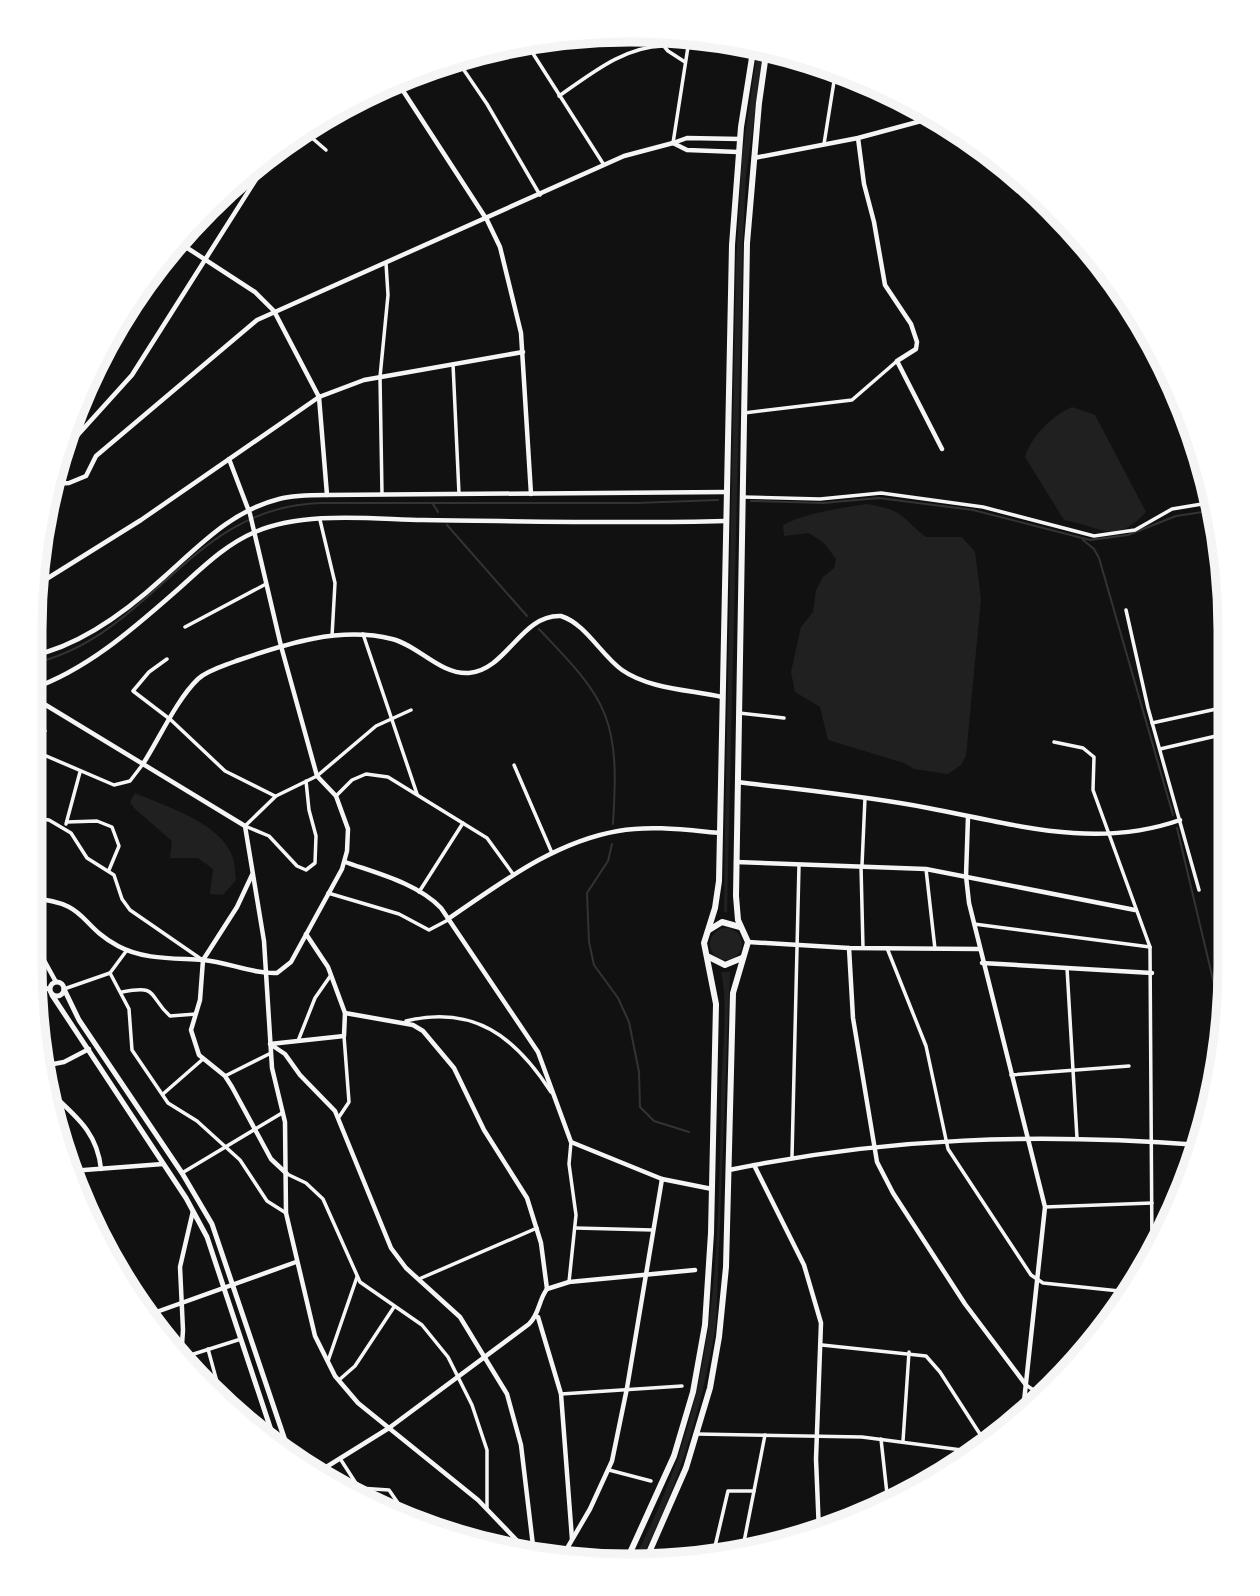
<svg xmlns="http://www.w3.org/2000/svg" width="1260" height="1596" viewBox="0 0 1260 1596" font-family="'Golos Text',sans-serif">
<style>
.green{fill:#202020}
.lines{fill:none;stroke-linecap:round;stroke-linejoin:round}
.stream{stroke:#333;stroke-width:2}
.minor{stroke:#f5f5f5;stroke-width:3.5}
.tertiary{stroke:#f5f5f5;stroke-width:4.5}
.secondary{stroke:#f5f5f5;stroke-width:5}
.trunk{stroke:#f5f5f5;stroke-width:6}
.rim{fill:none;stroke:#f5f5f5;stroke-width:9}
</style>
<rect width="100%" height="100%" fill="#111"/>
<g class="green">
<polygon points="758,46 764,47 746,176 743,238 727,913 724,912 725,828 736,263 742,157"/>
<path d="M1072 407 1095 415 1146 512C1115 546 1100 526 1064 520L1025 457C1032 435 1052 416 1072 407Z"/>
<path d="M867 504C906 511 898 515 926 537H962L975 552 981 599 966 756 961 765 948 774 914 769 904 763 828 740 820 707 795 692 791 672 801 627 813 612 816 590 823 577 834 568 836 559 824 543 809 533 784 536 783 525C805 513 841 508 867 504Z"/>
<path d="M135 793C166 807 221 822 233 858 235 864 235 873 236 880L223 895 210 894 213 869 198 858H170L172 841 134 808 130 802Z"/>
<circle cx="726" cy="944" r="16"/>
<path d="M721 972H730L716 1324C702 1409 678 1489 638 1565L630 1566C716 1409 718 1273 721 1099 721 1063 729 1005 721 972Z"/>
</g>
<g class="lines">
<g class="stream">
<polyline points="751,501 823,503 879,498 973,510 1090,540 1128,535 1176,516 1216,510"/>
<polyline points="433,504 438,512"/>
<polyline points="447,525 527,616"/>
<polyline points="1083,540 1094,549 1099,558 1173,815"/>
<path d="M539 629C562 654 593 683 605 715 618 748 615 789 613 824"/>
<path d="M31 664C154 636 189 506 322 503H636L718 500"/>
<polyline points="1177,828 1224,1026"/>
<polyline points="612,844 608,861 587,893 589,942 594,965 618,998 629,1022 639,1072 640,1107 654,1121 689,1132"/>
</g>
<g class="minor">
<polyline points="652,32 668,51 685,62"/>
<polyline points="525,41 604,165"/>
<polyline points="532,51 552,35"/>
<polyline points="455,57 487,104 540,195"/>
<path d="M559 96C591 74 623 47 663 46"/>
<polyline points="304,131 326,150"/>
<polyline points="673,143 690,34"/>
<polyline points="824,144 836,69"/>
<polyline points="453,364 459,494"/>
<polyline points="744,413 852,400 897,361"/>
<polyline points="382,494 380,377 388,295 386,263"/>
<polyline points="742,497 820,499 881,493 983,507 1094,536 1135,530 1172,509 1214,502"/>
<polyline points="320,520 335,583 332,636"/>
<polyline points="1126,610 1148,708 1199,890"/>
<polyline points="185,627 266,584"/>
<polyline points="363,634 417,794"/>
<polyline points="167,659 149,672 133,691 171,720 225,771 275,796"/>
<polyline points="739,713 784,718"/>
<polyline points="31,720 45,731"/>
<polyline points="1152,723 1221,708"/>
<polyline points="1054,742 1083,748 1094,757 1093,790 1150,947 1152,1252"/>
<polyline points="30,749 114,785 130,781 143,764"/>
<polyline points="1160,749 1229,733"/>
<polyline points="514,765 552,853"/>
<polyline points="306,781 309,810 316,836 315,863 306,870 297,866 269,836 245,826 276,796 317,776 376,726 411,710"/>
<polyline points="336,796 352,780 366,774 388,777 487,838 513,874"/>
<polyline points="30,818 49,820 71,833 87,858 114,875 122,899 130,910 201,959"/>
<polyline points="67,822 97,821 112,827 119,846 109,870"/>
<polyline points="66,824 80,772"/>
<polyline points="862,865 865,798"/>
<polyline points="861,866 863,948"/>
<polyline points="926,869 935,949"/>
<polyline points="419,892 463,823"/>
<polyline points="328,893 399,914 429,930 448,920"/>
<polyline points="974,924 1150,947"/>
<polyline points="887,948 926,1046 948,1149 1031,1275 1043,1283 1129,1292"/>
<polyline points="127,950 110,973 129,1009 132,1050 168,1103 197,1121 240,1160 267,1201 286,1213"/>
<polyline points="1067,968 1077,1138"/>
<polyline points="64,989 110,973"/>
<path d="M122 992C160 985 147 995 170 1016L196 1014"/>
<path d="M406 1021C474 1005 515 1036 551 1092"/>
<polyline points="298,1041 315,998 331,975"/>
<polyline points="1011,1075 1129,1066"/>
<polyline points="225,1076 271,1053"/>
<polyline points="163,1094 203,1059"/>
<polyline points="339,1117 349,1102 344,1036"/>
<polyline points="792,1157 799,865"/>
<polyline points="182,1173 282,1113"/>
<polyline points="287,1174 306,1183 323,1199 360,1282 422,1325 448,1357 472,1405 487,1450 487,1509"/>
<polyline points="1191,1176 1192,1145"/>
<polyline points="1045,1207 1152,1203"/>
<polyline points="575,1228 653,1230"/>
<polyline points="419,1279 537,1228"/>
<polyline points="569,1282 576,1215 569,1164 571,1142"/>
<polyline points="170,1345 182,1347"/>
<polyline points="822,1345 926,1356 940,1372 987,1445"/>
<polyline points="208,1349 223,1404"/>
<polyline points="181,1358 241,1339"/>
<polyline points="328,1361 357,1277"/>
<polyline points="339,1380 355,1366 394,1307"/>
<polyline points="1026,1385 1044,1397"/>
<polyline points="561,1394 682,1386"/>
<polyline points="697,1434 862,1437 977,1452"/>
<polyline points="881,1439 888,1503"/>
<polyline points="903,1441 909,1352"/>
<polyline points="341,1460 359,1488 389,1490 409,1519"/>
<polyline points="609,1470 651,1481"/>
<polyline points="742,1552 765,1435"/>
<polyline points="713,1555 728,1491 754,1491"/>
</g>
<g class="tertiary">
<polyline points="396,80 487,220 500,247 521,333 531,494"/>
<polyline points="858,138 864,184 874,222 885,285 911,324 917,342 916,349 897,361 942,449"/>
<polyline points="738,152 687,150 673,143 687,138 740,139"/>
<polyline points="754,158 858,138 936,117"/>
<polyline points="175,240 255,292 274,311 319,397 327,495"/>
<polyline points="63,434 73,442"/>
<polyline points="57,458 132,375 267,162"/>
<polyline points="52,484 69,483 86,476 96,456 257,320 624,156 673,143"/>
<polyline points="32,588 141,520 319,397 364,380 523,352"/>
<path d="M31 656C81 646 127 611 164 577 199 546 231 511 279 499 294 495 311 495 327 495L726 492"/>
<path d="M31 689C85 671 133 629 175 592 200 570 224 545 255 532 305 511 370 519 423 520 524 521 625 524 725 521"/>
<polyline points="31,696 245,826 264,941 272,1068 285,1122 286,1213 315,1336 335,1376 358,1403 478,1500 529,1553"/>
<path d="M143 764C159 739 177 699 198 679 208 670 224 666 236 661 285 644 340 626 392 639 418 645 440 675 469 673 507 670 521 614 561 616 586 624 601 655 622 670 649 689 691 690 722 697"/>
<path d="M738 782C802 790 866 796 928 808 1013 824 1095 850 1180 820"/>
<polyline points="968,817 966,876 969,903 1045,1207 1022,1420"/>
<path d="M345 862C376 873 417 883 441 908L538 1052 571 1142 662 1179 712 1189"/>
<polyline points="736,862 926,869 1135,910"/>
<polyline points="252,875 237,907 203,960 200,1000 191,1030 199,1055 225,1076 232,1087 271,1159 287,1174"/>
<path d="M30 898C90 903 76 923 118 946 144 960 174 958 203 960 228 962 252 974 277 973L291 962 342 869 347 851 348 829 336 796 317 776 281 646 250 514 229 459"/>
<path d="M448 919C501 883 554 842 618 831 651 825 687 830 720 833"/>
<polyline points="30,928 34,942 56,982"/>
<polyline points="306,934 328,967 345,1013 413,1025 423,1031 454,1068 484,1130 527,1198 541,1243 547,1289"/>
<polyline points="748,942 849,948 979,949"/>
<polyline points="849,948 853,1018 877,1162 893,1193 965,1304 1026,1385"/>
<polyline points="982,963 1152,973"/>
<polyline points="345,1013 344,1036 270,1044 285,1054 300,1075 335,1111 391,1248 406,1268 460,1317 507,1394 521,1445 534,1554"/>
<polyline points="43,1066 64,1062 89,1049"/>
<path d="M46 1088C72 1114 97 1129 101 1169"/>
<polyline points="754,1165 804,1265 821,1323 816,1459 819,1532"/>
<path d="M729 1170C888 1137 1038 1133 1200 1145"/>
<polyline points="71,1171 163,1164"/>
<polyline points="547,1289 569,1282 695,1270"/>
<polyline points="148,1315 296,1262"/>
<polyline points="538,1317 561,1394 572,1539"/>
<polyline points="181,1359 183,1330 180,1267 193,1211"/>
<path d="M315 1474 389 1428 529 1324C540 1313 538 1301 547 1289"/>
<polyline points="562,1557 590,1509 612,1461 627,1388 662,1179"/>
</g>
<g class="secondary">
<circle cx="57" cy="989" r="7"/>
<polyline points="32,986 49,989"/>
<polyline points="64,989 79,1020 182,1173 212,1224 290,1455"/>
<polyline points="52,995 186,1198 207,1237 276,1445"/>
</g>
<g class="trunk">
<polyline points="709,930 722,922 740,927"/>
<polyline points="709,957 725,965 742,958"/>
<polyline points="644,1564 686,1468 710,1388 719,1337 726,1267 733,993 748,942 738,920 736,896 747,243 759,103 767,47"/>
<polyline points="624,1566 674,1456 693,1392 705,1325 711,1233 716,1004 704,943 715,908 719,881 732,245 741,127 754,45"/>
</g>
</g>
<path d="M0 0H1260V1596H0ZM630 42H630A588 588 0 0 1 1218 630V966A588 588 0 0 1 630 1554H630A588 588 0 0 1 42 966V630A588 588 0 0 1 630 42Z" fill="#fff" fill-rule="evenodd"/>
<path class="rim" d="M630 42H630A588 588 0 0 1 1218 630V966A588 588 0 0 1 630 1554H630A588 588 0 0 1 42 966V630A588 588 0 0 1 630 42Z"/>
</svg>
